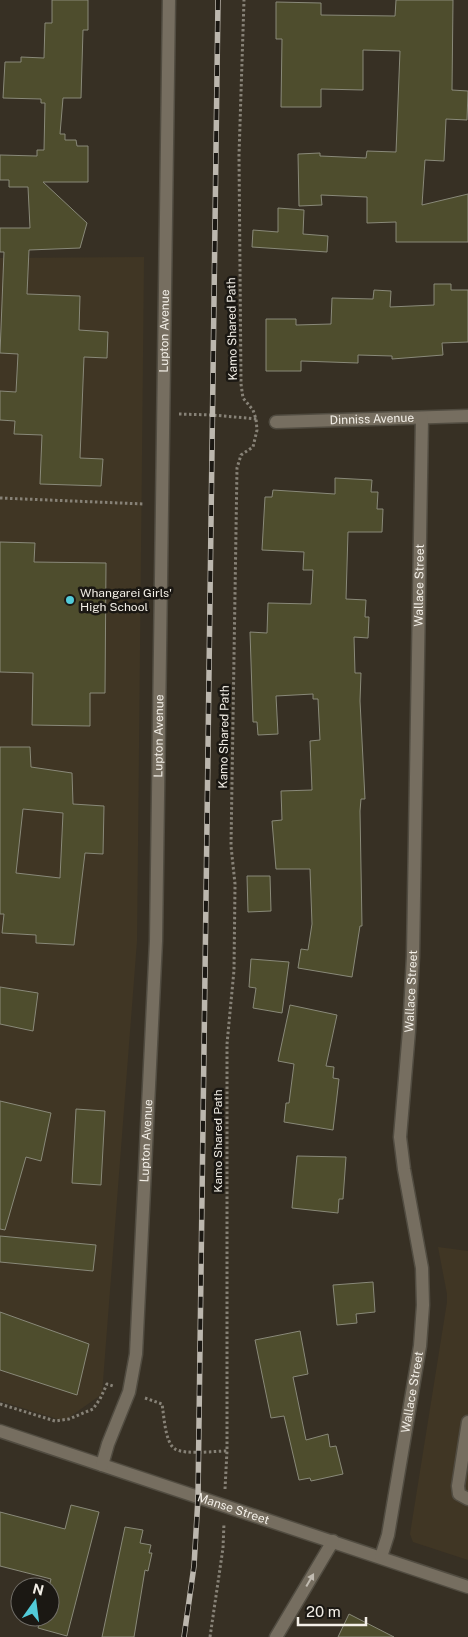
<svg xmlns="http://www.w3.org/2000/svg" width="468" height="1637" viewBox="0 0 468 1637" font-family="'Public Sans',sans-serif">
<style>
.built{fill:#403624}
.building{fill:#4e4d2d;stroke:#898979;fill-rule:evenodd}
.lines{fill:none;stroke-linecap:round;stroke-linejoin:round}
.minor-casing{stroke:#514c41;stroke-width:15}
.path{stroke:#878277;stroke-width:3;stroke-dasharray:2.5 2.5;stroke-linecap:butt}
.minor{stroke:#766e60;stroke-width:12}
.rail-casing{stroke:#bcb7ae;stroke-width:5.5}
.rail{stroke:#1b1813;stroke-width:4;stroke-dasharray:11;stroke-linecap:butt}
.oneway{fill:#c1bbb1}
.poi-dot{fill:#52cbd9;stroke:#1b1813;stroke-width:2}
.labels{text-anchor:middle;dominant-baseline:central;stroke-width:5;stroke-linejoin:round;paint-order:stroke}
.street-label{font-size:12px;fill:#f3efe7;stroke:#1b1813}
.poi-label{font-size:12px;fill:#f3efe7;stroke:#1b1813;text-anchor:start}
</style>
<rect width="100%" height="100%" fill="#373024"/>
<g class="built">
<polygon points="144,257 137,941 102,1394 64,1421 0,1401 0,258"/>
<polygon points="438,1247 468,1251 468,1560 413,1542 410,1534 447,1302 447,1294"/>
</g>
<g class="building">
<polygon points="52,0 88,0 88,30 83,30 81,98 63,98 60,134 65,134 65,140 76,140 77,146 88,146 88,182 43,182 87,223 80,248 29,250 27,294 80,296 79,330 108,332 107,358 84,357 80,458 103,459 101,486 40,484 42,435 14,434 15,421 0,420 0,391 16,392 18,354 0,353 4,252 0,252 0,228 30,228 28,187 9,187 9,180 0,180 0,155 37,156 37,150 44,150 45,103 41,103 41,99 3,98 5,62 21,62 21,57 44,58 45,23 52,23"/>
<polygon points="396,0 453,0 452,90 468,91 467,120 446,119 444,161 425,160 422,205 468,194 468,242 396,242 396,222 367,223 367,197 321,195 322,205 299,206 298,154 320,153 320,156 366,158 367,151 396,152 400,51 363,50 363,90 321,89 321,107 281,107 282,39 276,39 276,2 321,3 321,15 395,16"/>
<polygon points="278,208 304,210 303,234 328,236 327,252 252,247 253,230 278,232"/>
<polygon points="434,284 451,284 451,290 468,290 468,342 442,343 443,355 392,359 392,356 358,355 358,363 301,361 301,371 266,371 266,319 296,319 296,325 331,324 332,298 373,299 374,290 391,291 390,307 434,305"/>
<polygon points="335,478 372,480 371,492 378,492 377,509 383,509 382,532 348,532 346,599 366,600 365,617 369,617 368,638 354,637 355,673 361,673 360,701 365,799 361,799 360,811 362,926 360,926 352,977 298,968 301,949 308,950 312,924 310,869 276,869 272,821 282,820 281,791 312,790 310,741 320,740 318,699 313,699 313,694 276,696 278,734 258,735 257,722 253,722 250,632 267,633 268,603 311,604 313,570 303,570 304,552 262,550 265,497 272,497 273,490 335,494"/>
<polygon points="0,542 35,543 34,562 106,563 105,693 90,693 90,726 32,725 33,673 0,672"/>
<path d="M0 747H30L31 767 72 773 73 804 104 806 103 854 85 853 74 945 36 943V935L2 933 4 914H0ZM23 809 63 813 60 878 16 873Z"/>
<polygon points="247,876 270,876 271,911 248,912"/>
<polygon points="251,959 289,962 282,1013 253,1008 256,988 249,987"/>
<polygon points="0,987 38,993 33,1031 0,1024"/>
<polygon points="290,1005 337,1015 326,1066 334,1067 333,1078 339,1079 333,1130 284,1122 286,1103 289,1103 294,1064 278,1061"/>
<polygon points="0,1101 51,1113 41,1161 26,1157 5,1230 0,1229"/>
<polygon points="76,1109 105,1111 101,1185 72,1183"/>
<polygon points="297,1156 346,1157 343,1199 339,1199 338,1213 292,1208"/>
<polygon points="0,1236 96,1245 93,1271 0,1262"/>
<polygon points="373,1282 375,1312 356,1314 357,1323 337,1325 333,1285"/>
<polygon points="0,1312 89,1344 77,1395 0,1370"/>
<polygon points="300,1331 308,1374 293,1377 306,1440 328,1434 330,1447 336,1446 343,1474 311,1481 310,1478 299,1480 284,1416 271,1418 255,1340"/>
<polygon points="71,1505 99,1512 67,1636 38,1628 41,1617 50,1617 50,1587 49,1587 51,1579 0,1566 0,1512 65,1529"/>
<polygon points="125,1527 143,1530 140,1543 151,1545 149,1553 152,1553 148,1571 145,1570 134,1637 102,1637"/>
<polygon points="349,1614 394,1637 338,1637"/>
</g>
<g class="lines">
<defs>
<g id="minor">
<path id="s1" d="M276 422 468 416"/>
<polyline points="468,1422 458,1486 459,1494 468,1499"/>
<path id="s2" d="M0 1431 468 1587"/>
<path id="s3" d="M102 1465 108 1444 129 1392 136 1354 156 941 169 0"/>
<path id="s4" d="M381 1557 388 1535 420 1346 423 1305 422 1268 404 1169 400 1137 409 1031 413 956 422 418"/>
<polyline points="276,1637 333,1541"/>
</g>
</defs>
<use href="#minor" class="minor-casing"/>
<g class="path">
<polyline points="179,414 212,415 258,419"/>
<polyline points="0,498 144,504"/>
<path d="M145 1398 162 1404C164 1415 165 1443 175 1449 185 1455 215 1451 227 1451"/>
<polyline points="0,1404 55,1421 69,1419 93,1409 100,1399 107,1384 113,1386"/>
<polyline points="225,1489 227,1451 227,1044 234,970 235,884 231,846 237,468 241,455 253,447 257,430 256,419 253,410 243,398 241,384 239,155 244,0"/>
<polyline points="210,1637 223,1548 224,1523"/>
</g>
<use href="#minor" class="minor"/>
<defs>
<polyline id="rail" points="184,1637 194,1566 198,1498 218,0"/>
</defs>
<use href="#rail" class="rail-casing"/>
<use href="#rail" class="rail"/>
</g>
<defs><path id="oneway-solid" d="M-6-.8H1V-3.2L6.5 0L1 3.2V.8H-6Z" transform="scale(1.25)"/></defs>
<use class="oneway" href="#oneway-solid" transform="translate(310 1580) rotate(-60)"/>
<circle class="poi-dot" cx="70" cy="600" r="5"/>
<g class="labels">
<g class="street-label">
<text transform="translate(232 329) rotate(-91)">Kamo Shared Path</text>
<text stroke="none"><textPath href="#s3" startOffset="1140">Lupton Avenue</textPath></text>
<text stroke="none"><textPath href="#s1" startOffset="96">Dinniss Avenue</textPath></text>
<text stroke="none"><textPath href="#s4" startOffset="978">Wallace Street</textPath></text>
<text stroke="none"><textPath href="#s3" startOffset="735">Lupton Avenue</textPath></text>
<text transform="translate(224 737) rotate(-89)">Kamo Shared Path</text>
<text stroke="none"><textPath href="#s4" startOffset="572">Wallace Street</textPath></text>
<text stroke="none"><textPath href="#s3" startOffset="330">Lupton Avenue</textPath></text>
<text transform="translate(218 1141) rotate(-90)">Kamo Shared Path</text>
<text stroke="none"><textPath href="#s4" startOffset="168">Wallace Street</textPath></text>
<text stroke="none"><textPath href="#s2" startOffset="246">Manse Street</textPath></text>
</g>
<g class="poi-label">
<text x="80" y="593">Whangarei Girls'<tspan x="80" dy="14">High School</tspan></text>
</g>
</g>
<g transform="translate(35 1602) rotate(14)"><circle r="24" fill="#1b1813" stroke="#716e68"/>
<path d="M0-4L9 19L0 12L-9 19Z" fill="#52cbd9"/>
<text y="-8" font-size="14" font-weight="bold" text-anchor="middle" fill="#f3efe7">N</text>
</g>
<path d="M298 1617v8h68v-8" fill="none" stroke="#f3efe7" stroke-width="2.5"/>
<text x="306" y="1617" font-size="15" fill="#f3efe7" stroke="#1b1813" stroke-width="4" paint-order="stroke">20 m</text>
</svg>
